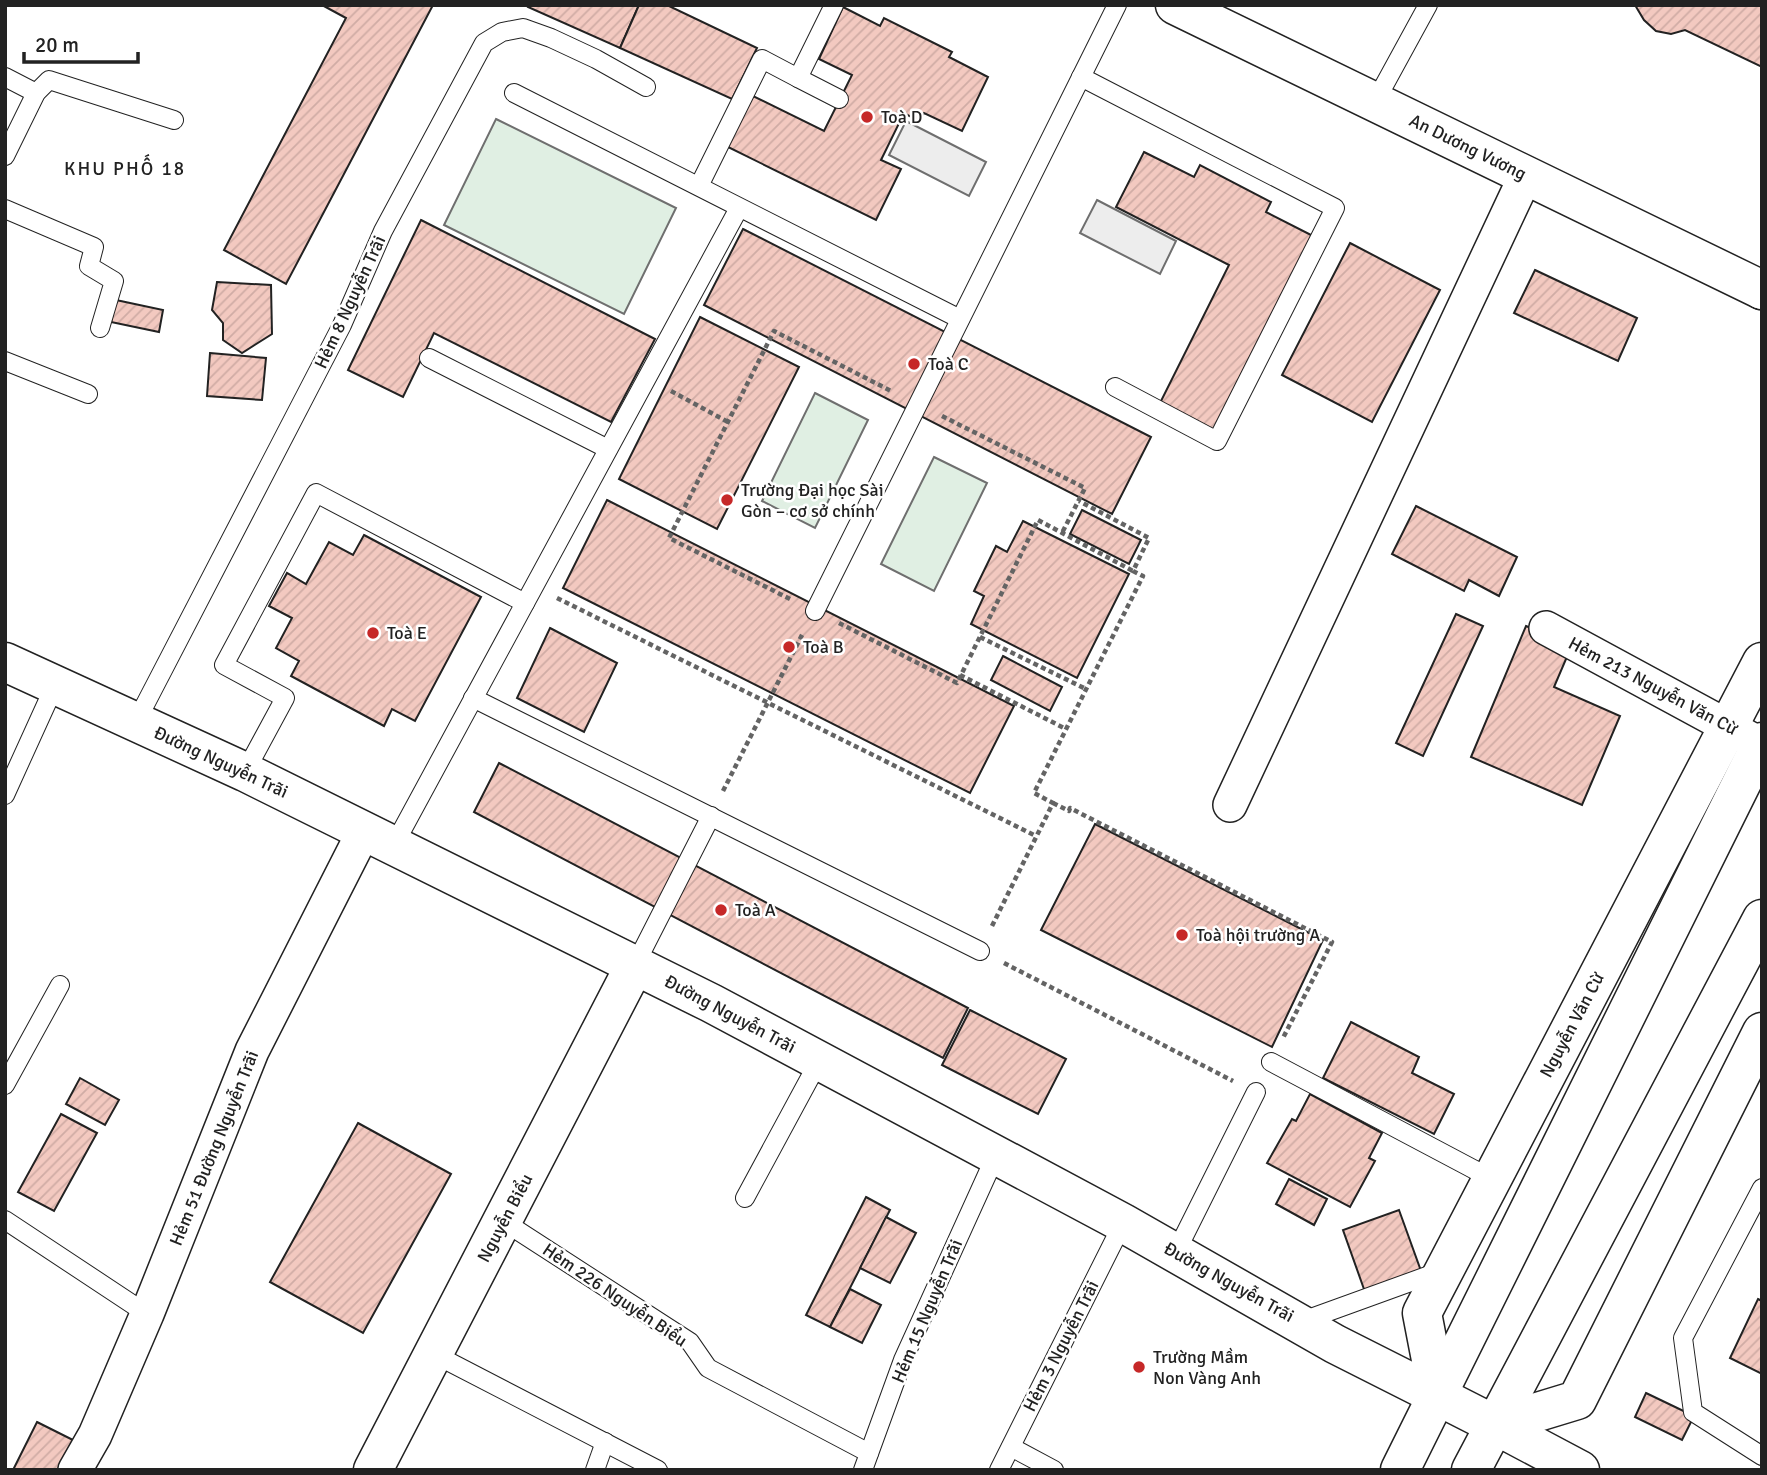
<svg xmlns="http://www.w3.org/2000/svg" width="1767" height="1475" viewBox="0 0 1767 1475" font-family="Signika,sans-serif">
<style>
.garden{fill:#e0efe3;stroke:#6f6f6f;stroke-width:2}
.parking{fill:#ededed;stroke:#6f6f6f;stroke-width:2}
.building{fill:url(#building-hatch);stroke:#222;stroke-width:2}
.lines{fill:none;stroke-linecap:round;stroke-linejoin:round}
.lane-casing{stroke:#222;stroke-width:20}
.street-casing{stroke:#222;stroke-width:36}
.secondary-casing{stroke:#222;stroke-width:41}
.primary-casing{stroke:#222;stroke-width:41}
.path{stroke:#646464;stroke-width:4.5;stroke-dasharray:5 3.5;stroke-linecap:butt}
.lane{stroke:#fff;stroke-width:18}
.street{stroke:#fff;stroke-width:33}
.secondary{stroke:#fff;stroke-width:38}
.primary{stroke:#fff;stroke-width:38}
.poi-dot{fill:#c62828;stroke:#fff;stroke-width:2.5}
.labels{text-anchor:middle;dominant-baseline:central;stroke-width:5;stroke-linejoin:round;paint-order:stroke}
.poi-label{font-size:18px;fill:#222;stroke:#fff;text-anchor:start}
.street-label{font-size:18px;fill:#222;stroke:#fff}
.neighbourhood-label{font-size:19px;letter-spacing:2px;fill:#222;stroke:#fff}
</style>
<defs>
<pattern id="building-hatch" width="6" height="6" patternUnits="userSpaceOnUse" patternTransform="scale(1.75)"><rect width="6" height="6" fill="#f3c9c0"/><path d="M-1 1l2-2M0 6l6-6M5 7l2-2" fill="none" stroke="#d0aca5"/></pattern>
</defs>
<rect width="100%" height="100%" fill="#fff"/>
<g class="garden">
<polygon points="496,119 676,208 624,314 444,225"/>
<polygon points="815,393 868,420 815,528 762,501"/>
<polygon points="934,457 987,483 934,591 881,564"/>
</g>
<g class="parking">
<polygon points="906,121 986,162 969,196 889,155"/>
<polygon points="1097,200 1176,241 1160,274 1080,233"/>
</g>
<g class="building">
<polygon points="322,5 433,5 286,284 224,250 346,18"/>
<polygon points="529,5 639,5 620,48 528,7"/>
<polygon points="639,5 667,5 757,48 732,99 620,48"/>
<polygon points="1635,5 1762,5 1762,67 1685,30 1671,34 1656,31 1644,20"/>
<polygon points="843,7 880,26 884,18 952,52 949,57 988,77 962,131 924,113 919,121 904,113 881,160 901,169 876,220 726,146 751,95 824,131 852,75 819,59"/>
<polygon points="1144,152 1194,177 1200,165 1271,202 1266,212 1315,237 1216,435 1159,405 1229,265 1116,207"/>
<polygon points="421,220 655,339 611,422 434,333 403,397 348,370"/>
<polygon points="743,229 1151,437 1112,514 704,305"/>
<polygon points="1350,243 1440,290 1372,422 1282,375"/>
<polygon points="1535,270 1637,318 1618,361 1514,313"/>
<polygon points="217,282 271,285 272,334 242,353 223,340 223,323 212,310"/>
<polygon points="116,300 163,310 159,332 111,322"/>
<polygon points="700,317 799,367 717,529 619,479"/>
<polygon points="210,353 266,358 262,400 207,396"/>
<polygon points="607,500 1014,706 970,793 563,588"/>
<polygon points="1416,506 1517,557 1499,596 1469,580 1464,591 1392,554"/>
<polygon points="1082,510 1141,540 1129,564 1070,534"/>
<polygon points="1023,521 1129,574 1077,678 971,624 984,596 974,591 996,546 1007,552"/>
<polygon points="364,535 481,597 415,721 392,709 384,726 291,676 299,661 276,648 292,618 269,606 287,573 306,584 329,542 353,555"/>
<polygon points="1456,614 1483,626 1423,756 1396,743"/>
<polygon points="1526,626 1572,645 1554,687 1620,716 1582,805 1471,757"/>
<polygon points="550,628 617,663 584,732 517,698"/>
<polygon points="1003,656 1062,687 1050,711 991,680"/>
<polygon points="499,763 968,1008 943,1058 474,812"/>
<polygon points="1095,824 1323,940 1272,1047 1041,930"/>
<polygon points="970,1010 1066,1059 1038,1114 942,1065"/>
<polygon points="1351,1022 1419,1057 1412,1073 1454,1094 1434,1134 1323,1078"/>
<polygon points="80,1078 119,1100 105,1125 66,1104"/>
<polygon points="1310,1094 1382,1133 1369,1158 1375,1161 1350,1207 1267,1163 1292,1119 1296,1121"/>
<polygon points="61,1114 97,1133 54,1211 18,1192"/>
<polygon points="358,1123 451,1174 363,1333 270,1282"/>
<polygon points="1289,1179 1327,1199 1314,1225 1276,1204"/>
<polygon points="866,1197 890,1210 830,1327 806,1315"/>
<polygon points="1399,1210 1421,1271 1365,1292 1343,1230"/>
<polygon points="886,1217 916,1233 890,1283 860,1268"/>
<polygon points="850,1289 881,1305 862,1343 830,1327"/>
<polygon points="1758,1299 1762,1301 1762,1374 1730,1358"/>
<polygon points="1646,1393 1694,1416 1682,1440 1635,1417"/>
<polygon points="37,1422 73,1440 58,1470 13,1470"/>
</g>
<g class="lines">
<defs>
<g id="lane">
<polyline points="5,77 36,93"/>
<polyline points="1081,77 1335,208 1217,441 1115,387"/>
<polyline points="798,78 839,99"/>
<polyline points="514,93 960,319"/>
<polyline points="1375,102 1428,5"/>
<polyline points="5,156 36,93 49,80 174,120"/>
<polyline points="699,186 762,59 798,78 834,5"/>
<polyline points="5,209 94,247 89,266 114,281 100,328"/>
<polyline points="429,358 608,449"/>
<polyline points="5,361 88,394"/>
<polyline points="815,611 1117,5"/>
<polyline points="473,698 980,951"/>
<polyline points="136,722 342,325 383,231 484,43 502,32 523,28 551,38 596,59 646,87"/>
<polyline points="245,772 285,698 224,665 316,493 525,603"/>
<polyline points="5,795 55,685"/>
<polyline points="394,845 739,208"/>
<polyline points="635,965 711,816"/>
<polyline points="1271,1062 1492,1179"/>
<polyline points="5,1085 60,985"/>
<polyline points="1762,1188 1683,1338 1693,1412 1762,1456"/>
<polyline points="745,1198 819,1061"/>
<polyline points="5,1220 147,1314"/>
<polyline points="503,1221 690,1342 708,1368 869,1453"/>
<polyline points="1176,1252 1256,1092"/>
<polyline points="1300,1322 1438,1272"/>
<polyline points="434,1354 658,1470"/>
<polyline points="1011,1447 1054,1470"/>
<polyline points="595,1470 605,1442"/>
<polyline points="863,1470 903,1360 996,1155"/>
<polyline points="999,1470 1123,1223"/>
</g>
<g id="street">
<polyline points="1546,628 1749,738"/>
<polyline points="1230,805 1526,175"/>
<polyline points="75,1470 95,1435 147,1314 252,1051 364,831"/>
</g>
<g id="secondary">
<polyline points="1175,5 1762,290"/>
<polyline points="5,662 245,772 711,1003 1123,1223 1335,1344 1438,1396"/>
<polyline points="1495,1425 1580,1470"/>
<polyline points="373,1470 635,965"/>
</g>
<g id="primary">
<polyline points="1761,289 1762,290"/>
<polyline points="1438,1396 1422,1313 1762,662"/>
<polyline points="1438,1396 1495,1425"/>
<polyline points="1495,1425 1577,1400 1762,1032"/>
<polyline points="1400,1470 1762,742"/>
<polyline points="1471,1470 1762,919"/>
</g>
</defs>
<use href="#lane" class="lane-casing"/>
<use href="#street" class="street-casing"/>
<use href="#secondary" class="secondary-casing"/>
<use href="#primary" class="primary-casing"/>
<g class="path">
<polyline points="671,391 728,422"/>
<polyline points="942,416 1085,488 1062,533"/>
<polyline points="557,598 1036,836"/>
<polyline points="790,599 669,538 774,331 893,392"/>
<polyline points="839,623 957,683 1038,520 1133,571"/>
<polyline points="980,637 1086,689"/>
<polyline points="960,675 1066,729"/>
<polyline points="723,791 803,633"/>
<polyline points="1053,803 1069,811 1070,808 1332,942 1283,1038"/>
<polyline points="992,926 1053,803 1034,793 1143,576 1133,571 1149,538 1079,501"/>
<polyline points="1004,963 1233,1081"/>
</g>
<use href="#lane" class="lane"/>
<use href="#street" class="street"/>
<use href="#secondary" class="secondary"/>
<use href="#primary" class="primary"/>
</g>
<g class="poi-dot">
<circle cx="867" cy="117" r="7"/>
<circle cx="914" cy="364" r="7"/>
<circle cx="727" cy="500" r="7"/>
<circle cx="373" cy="633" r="7"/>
<circle cx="789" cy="647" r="7"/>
<circle cx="721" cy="910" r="7"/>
<circle cx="1182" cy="935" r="7"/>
<circle cx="1139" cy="1367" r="7"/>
</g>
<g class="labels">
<g class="poi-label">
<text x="881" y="117">Toà D</text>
<text x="928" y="364">Toà C</text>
<text x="741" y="490">Trường Đại học Sài<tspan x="741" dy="21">Gòn – cơ sở chính</tspan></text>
<text x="387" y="633">Toà E</text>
<text x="803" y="647">Toà B</text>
<text x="735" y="910">Toà A</text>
<text x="1196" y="935">Toà hội trường A</text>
<text x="1153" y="1357">Trường Mầm<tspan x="1153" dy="21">Non Vàng Anh</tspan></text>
</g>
<g class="street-label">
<text transform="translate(1468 147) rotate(26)">An Dương Vương</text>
<text transform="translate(350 302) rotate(-65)">Hẻm 8 Nguyễn Trãi</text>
<text transform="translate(1653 686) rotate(28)">Hẻm 213 Nguyễn Văn Cừ</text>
<text transform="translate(221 762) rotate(25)">Đường Nguyễn Trãi</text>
<text transform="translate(730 1014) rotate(28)">Đường Nguyễn Trãi</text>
<text transform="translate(1572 1025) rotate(-62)">Nguyễn Văn Cừ</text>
<text transform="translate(214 1148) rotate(-68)">Hẻm 51 Đường Nguyễn Trãi</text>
<text transform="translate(505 1218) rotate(-62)">Nguyễn Biểu</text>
<text transform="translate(1229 1282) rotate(29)">Đường Nguyễn Trãi</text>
<text transform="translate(615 1295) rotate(34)">Hẻm 226 Nguyễn Biểu</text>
<text transform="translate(927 1311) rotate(-67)">Hẻm 15 Nguyễn Trãi</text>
<text transform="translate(1061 1346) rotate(-63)">Hẻm 3 Nguyễn Trãi</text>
</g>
<g class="neighbourhood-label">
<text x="125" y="169">KHU PHỐ 18</text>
</g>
</g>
<rect width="1767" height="1475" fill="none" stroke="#222222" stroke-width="14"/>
<path d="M24 52v10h114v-10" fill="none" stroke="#222222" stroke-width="3.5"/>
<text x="35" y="52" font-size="21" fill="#222222" stroke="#ffffff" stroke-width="5" paint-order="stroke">20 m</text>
</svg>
